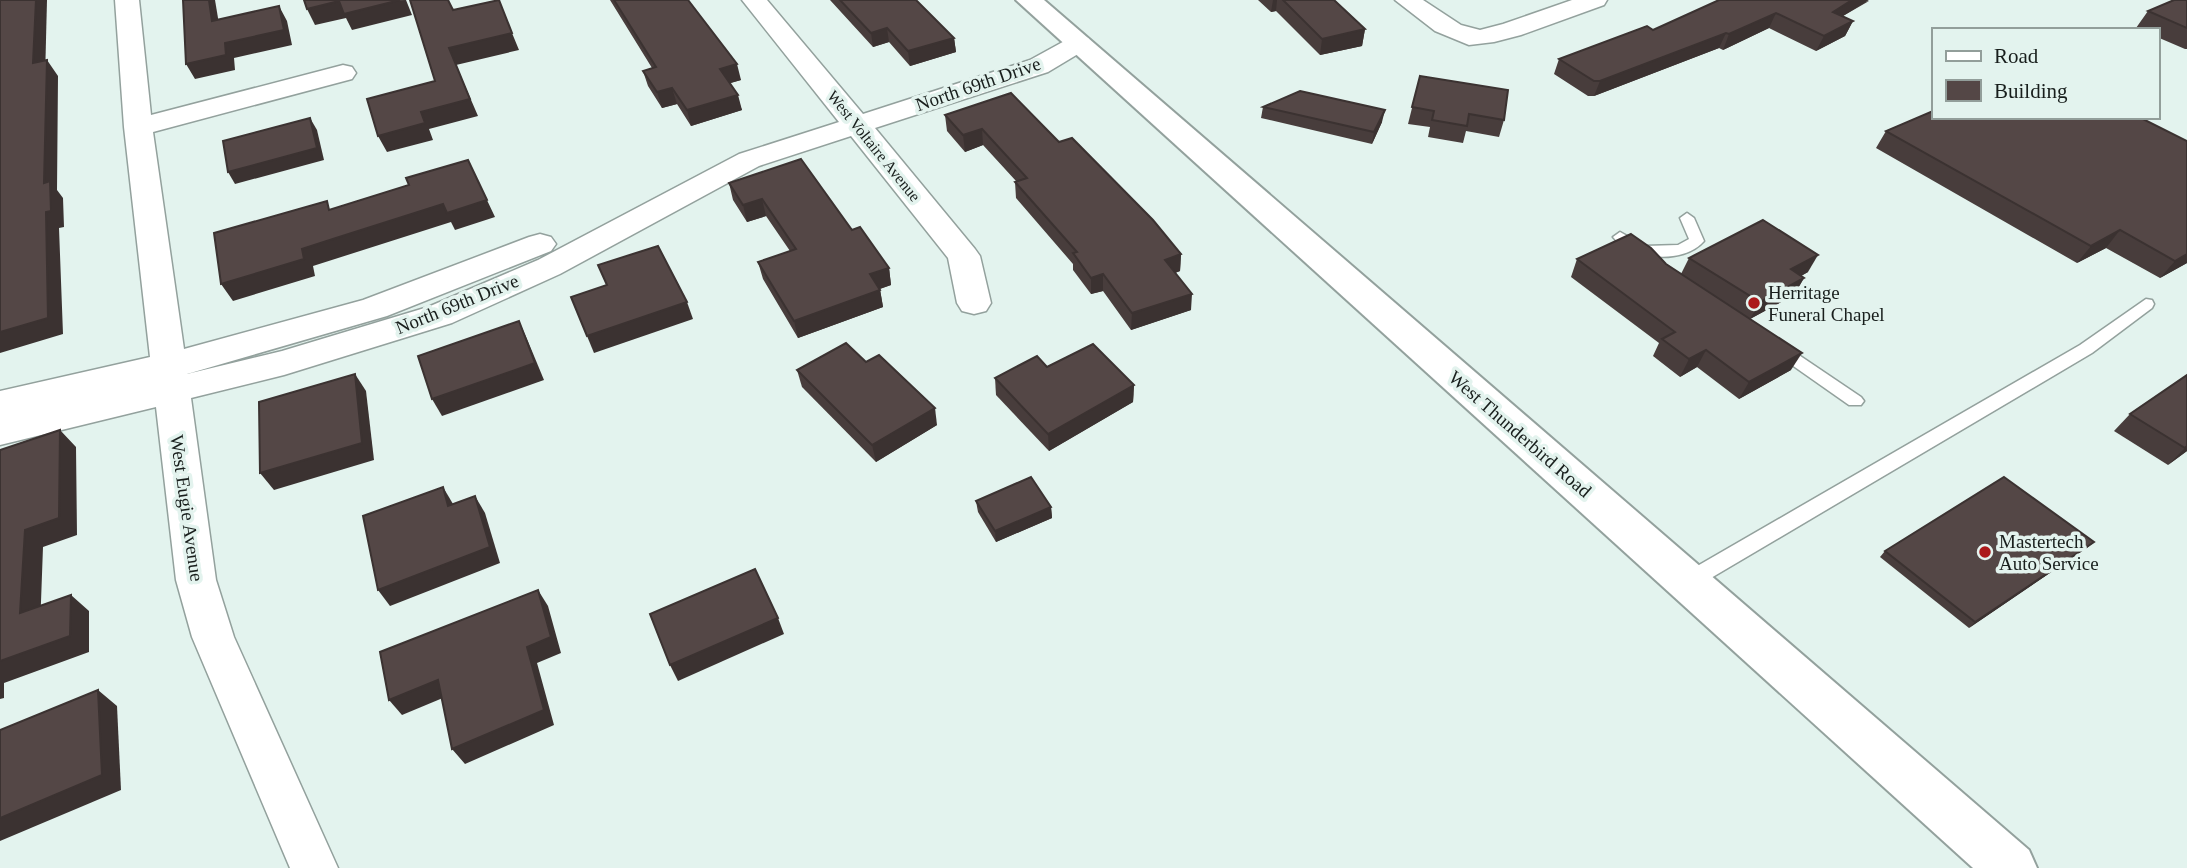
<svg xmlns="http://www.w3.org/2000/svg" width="2187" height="868" viewBox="0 0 2187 868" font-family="'Times New Roman',serif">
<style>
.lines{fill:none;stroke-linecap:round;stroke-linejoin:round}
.lane-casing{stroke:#93a19d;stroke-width:3}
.street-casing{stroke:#93a19d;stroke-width:3}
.secondary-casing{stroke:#93a19d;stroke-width:4}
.lane{fill:#fff;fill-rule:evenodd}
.street{fill:#fff;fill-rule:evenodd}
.secondary{fill:#fff;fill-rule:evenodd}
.wall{fill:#483d3c}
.shaded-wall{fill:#3b3231}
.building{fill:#544746;stroke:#3b3231;stroke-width:2}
.poi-dot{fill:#ab191a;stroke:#e3f3ee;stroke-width:2.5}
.labels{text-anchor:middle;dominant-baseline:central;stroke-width:7;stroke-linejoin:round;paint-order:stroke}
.far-street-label{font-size:16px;fill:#181e1c;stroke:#e3f3ee}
.street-label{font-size:19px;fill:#181e1c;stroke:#e3f3ee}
.poi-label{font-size:19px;fill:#181e1c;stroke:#e3f3ee;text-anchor:start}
</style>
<rect width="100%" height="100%" fill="#e3f3ee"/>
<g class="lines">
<defs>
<g id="lane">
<path d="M1687 213 1694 218 1704 241C1683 265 1632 260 1613 237L1620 232 1645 246 1678 245 1689 239 1680 218Z"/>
<polygon points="2146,299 2152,300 2154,304 2152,308 2092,353 1694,588 1687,590 1680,588 1677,582 1680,576 2080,345"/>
<polygon points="1778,341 1861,397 1864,401 1861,405 1849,405 1772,351 1770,347"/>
</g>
<g id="street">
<polygon points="115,0 139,0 151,115 343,65 352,67 356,73 352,79 153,132 184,349 363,300 529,237 540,234 551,237 556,244 551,251 387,316 187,374 282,351 428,307 538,260 739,154 839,122 742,0 767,0 863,114 1030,60 1070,38 1079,35 1088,38 1092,43 1088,48 1048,72 875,128 975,249 980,256 991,303 986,311 974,314 962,311 957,303 948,258 851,136 759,166 560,274 452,323 284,375 191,398 216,580 234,637 338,868 290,868 192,637 176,580 156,407 0,445 0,417 153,382 0,417 0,391 150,357 124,127"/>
<polygon points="1395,0 1423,0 1461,25 1480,30 1503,24 1572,0 1607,0 1604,5 1521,35 1494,42 1469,45 1435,31"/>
</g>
<polygon id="secondary" points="1016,0 1044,0 2029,850 2037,868 1973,868"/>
</defs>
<use href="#lane" class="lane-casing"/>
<use href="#street" class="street-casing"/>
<use href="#secondary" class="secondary-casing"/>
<use href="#lane" class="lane"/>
<use href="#street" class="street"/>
<use href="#secondary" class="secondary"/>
</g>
<g class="wall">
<polygon points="610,0 688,0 741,80 730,83 742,110 691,126 677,104 662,108 648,86 643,71 652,68"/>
<polygon points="830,0 916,0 954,38 956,52 910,66 889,42 873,47"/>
<polygon points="1258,0 1334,0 1365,29 1362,46 1320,55 1276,11 1271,12"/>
<polygon points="2187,0 2187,49 2185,49 2157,37 2157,30 2141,30 2136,28 2148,11"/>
<polygon points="1869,1 1843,16 1853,21 1845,36 1816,51 1769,28 1723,50 1719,48 1594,96 1588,96 1554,74 1559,59 1653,30"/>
<polygon points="1420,76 1504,120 1499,137 1466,131 1463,143 1428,137 1430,127 1408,124"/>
<polygon points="1263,107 1382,122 1372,144 1261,118"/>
<polygon points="1933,111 2187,263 2160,278 2106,248 2077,263 1876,148 1886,131"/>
<polygon points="945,115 1059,142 1181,254 1180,271 1175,273 1191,310 1131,330 1103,291 1091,294 1073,270 1073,264 1016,198 1015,182 1016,181 983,145 965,152 947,131"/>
<polygon points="729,183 852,230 889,268 891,285 880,289 883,307 798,338 763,279 758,262 790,251 766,216 747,222 733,200"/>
<polygon points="1689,258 1808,272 1801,276 1804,278 1794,295 1750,319 1791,370 1739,399 1697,367 1680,377 1653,356 1659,343 1571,277 1577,259 1666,264 1681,274"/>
<polygon points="1047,367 1134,385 1133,402 1049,451 996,395 995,378"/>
<polygon points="797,370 937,425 876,462 802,387"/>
<polygon points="2187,375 2187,451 2168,465 2114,431 2130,414"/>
<polygon points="976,501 1051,507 1052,518 996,542 978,512"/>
<polygon points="2094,542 2088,547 1969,628 1880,557 1885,551"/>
</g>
<g class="shaded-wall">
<polygon points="36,0 47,0 45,79 33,63"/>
<polygon points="209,0 215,0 221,36 212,21"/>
<polygon points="406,0 412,15 352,30 346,18 315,25 307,9 339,1"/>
<polygon points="1273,0 1277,0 1276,11 1271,12"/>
<polygon points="1852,0 1869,0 1825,27 1833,12"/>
<polygon points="279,6 287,21 292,45 234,58 235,70 195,79 186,64 225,43"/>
<polygon points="1776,13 1769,28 1723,50 1729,34"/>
<polygon points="1853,21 1845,36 1816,51 1824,36"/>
<polygon points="887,28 889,42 873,47 871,33"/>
<polygon points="1365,29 1362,46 1320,55 1322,39"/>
<polygon points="512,33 519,50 456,65 478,116 429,129 433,140 387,152 378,136 421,112 449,48"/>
<polygon points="1726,33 1719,48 1594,96 1600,81"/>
<polygon points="954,38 956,52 910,66 908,51"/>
<polygon points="47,60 58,76 57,190 63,198 64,227 59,228 63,334 0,353 0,332 46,212 44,183"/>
<polygon points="737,64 741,80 724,85 720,69"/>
<polygon points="672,88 677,104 662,108 657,92"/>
<polygon points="738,95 742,110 691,126 687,110"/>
<polygon points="1385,110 1382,122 1372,144 1374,132"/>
<polygon points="310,118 317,130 324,160 235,184 228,172"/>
<polygon points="982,129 983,145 965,152 963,135"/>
<polygon points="468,160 495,217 455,230 451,222 313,266 315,276 233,301 221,284 302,249"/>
<polygon points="762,199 766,216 747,222 743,205"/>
<polygon points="2120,230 2106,248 2077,263 2091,246"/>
<polygon points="1181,254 1180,271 1164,277 1165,260"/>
<polygon points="2187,254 2187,263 2160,278 2175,261"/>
<polygon points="1818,255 1808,272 1781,287 1791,269"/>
<polygon points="889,268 891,285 873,291 870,274"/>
<polygon points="1103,274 1103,291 1091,294 1091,278"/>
<polygon points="1804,278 1794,295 1750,319 1760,302"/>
<polygon points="880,290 883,307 798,338 794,321"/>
<polygon points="1192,294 1191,310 1131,330 1132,313"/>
<polygon points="687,302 693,319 594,353 587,336"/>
<polygon points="519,321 527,339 544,380 442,416 432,399"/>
<polygon points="1706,350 1697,367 1680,377 1689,359"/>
<polygon points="1802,353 1791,370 1739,399 1749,382"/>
<polygon points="355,374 366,391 374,460 274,490 260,473"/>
<polygon points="1134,385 1133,402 1049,451 1048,434"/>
<polygon points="935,408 937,425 876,462 872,445"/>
<polygon points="60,430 76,447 77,535 43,547 40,629 20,613 25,530"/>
<polygon points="2187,446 2187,451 2168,465"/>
<polygon points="443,487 453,504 448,506"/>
<polygon points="475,496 485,513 500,563 390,606 378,590"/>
<polygon points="1051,507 1052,518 996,542 995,531"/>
<polygon points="2094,542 2088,547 1969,628 1975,622"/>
<polygon points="538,590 548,606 561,653 537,663 554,725 465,764 452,749 527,647"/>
<polygon points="71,595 89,611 89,652 4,683 4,698 0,699 0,661"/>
<polygon points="778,618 784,634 678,681 670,665"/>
<polygon points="438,680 450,695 402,715 389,700"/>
<polygon points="98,690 117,706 121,790 0,841 0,818"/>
</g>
<g class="building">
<polygon points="0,0 36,0 33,63 47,60 44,183 50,181 51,211 46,212 48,318 0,332"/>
<polygon points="183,0 209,0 212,21 279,6 284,30 225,43 226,55 186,64"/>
<polygon points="304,0 400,0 344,14 339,1 307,9"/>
<polygon points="410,0 448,0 453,10 499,0 512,33 449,48 470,99 421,112 425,123 378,136 367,99 435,81"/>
<polygon points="614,0 688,0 737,64 720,69 738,95 687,110 672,88 657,92 643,71 656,67"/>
<polygon points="840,0 916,0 954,38 908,51 887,28 871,33"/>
<polygon points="1283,0 1334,0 1365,29 1322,39"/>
<polygon points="1719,0 1852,0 1833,12 1853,21 1824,36 1776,13 1729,34 1726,33 1600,81 1594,81 1559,59 1647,26 1653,30"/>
<polygon points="2174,0 2187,0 2187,28 2148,11"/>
<polygon points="1420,76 1508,90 1504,120 1469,114 1467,126 1432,120 1434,111 1412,107"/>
<polygon points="1300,91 1385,110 1374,132 1263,107"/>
<polygon points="1011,93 1059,142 1072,138 1153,220 1181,254 1165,260 1192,294 1132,313 1103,274 1091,278 1073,253 1077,252 1015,182 1027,178 982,129 963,135 945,115"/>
<polygon points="1933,111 1933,117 2139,117 2187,141 2187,254 2175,261 2120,230 2091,246 1886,131"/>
<polygon points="310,118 317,148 228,172 223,141"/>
<polygon points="801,159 852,230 860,227 889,268 870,274 880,290 794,321 758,262 796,249 762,199 743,205 729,183"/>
<polygon points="468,160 487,200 447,213 443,204 336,238 302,249 304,259 221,284 214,233 327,201 329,210 409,185 406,178"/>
<polygon points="1763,220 1818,255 1791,269 1804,278 1760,302 1689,258"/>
<polygon points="1631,234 1651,248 1666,264 1802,353 1749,382 1706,350 1689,359 1662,339 1675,332 1577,259"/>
<polygon points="658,246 687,302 587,336 571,297 607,285 598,265"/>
<polygon points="519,321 535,363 432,399 418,356"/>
<polygon points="846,343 866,362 879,355 935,408 872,445 797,370"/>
<polygon points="1093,344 1134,385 1048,434 995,378 1037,356 1047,367"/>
<polygon points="355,374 362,443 260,473 259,402"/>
<polygon points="2187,375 2187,446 2185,448 2130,414"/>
<polygon points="60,430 59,518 25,530 20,613 71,595 70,636 0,661 0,450"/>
<polygon points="1031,477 1051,507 995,531 976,501"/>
<polygon points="2004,477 2094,542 1975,622 1885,551"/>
<polygon points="443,487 448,506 475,496 490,547 378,590 363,516"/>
<polygon points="755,569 778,618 670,665 650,614"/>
<polygon points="538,590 551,637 527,647 544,710 452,749 438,680 389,700 380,652"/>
<polygon points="98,690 102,775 0,818 0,730"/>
</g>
<g class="poi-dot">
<circle cx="1754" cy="303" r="7"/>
<circle cx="1985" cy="552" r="7"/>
</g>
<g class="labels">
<g class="far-street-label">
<text transform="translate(874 146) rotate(51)">West Voltaire Avenue</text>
</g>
<g class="street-label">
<text transform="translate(978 84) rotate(-19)">North 69th Drive</text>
<text transform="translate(457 304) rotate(-22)">North 69th Drive</text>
<text transform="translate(1520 434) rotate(41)">West Thunderbird Road</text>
<text transform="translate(187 508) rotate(82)">West Eugie Avenue</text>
</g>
<g class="poi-label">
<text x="1768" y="292">Herritage<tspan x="1768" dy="22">Funeral Chapel</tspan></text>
<text x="1999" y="541">Mastertech<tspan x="1999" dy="22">Auto Service</tspan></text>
</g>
</g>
<rect x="1932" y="28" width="228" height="91" fill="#e3f3ee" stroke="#929e9a" stroke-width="2"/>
<rect x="1946" y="51" width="35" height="10" fill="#ffffff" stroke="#929e9a" stroke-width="2"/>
<text x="1994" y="63" font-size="21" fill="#181e1c">Road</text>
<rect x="1946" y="80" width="35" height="21" fill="#544746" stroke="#929e9a" stroke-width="2"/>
<text x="1994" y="98" font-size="21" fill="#181e1c">Building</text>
</svg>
